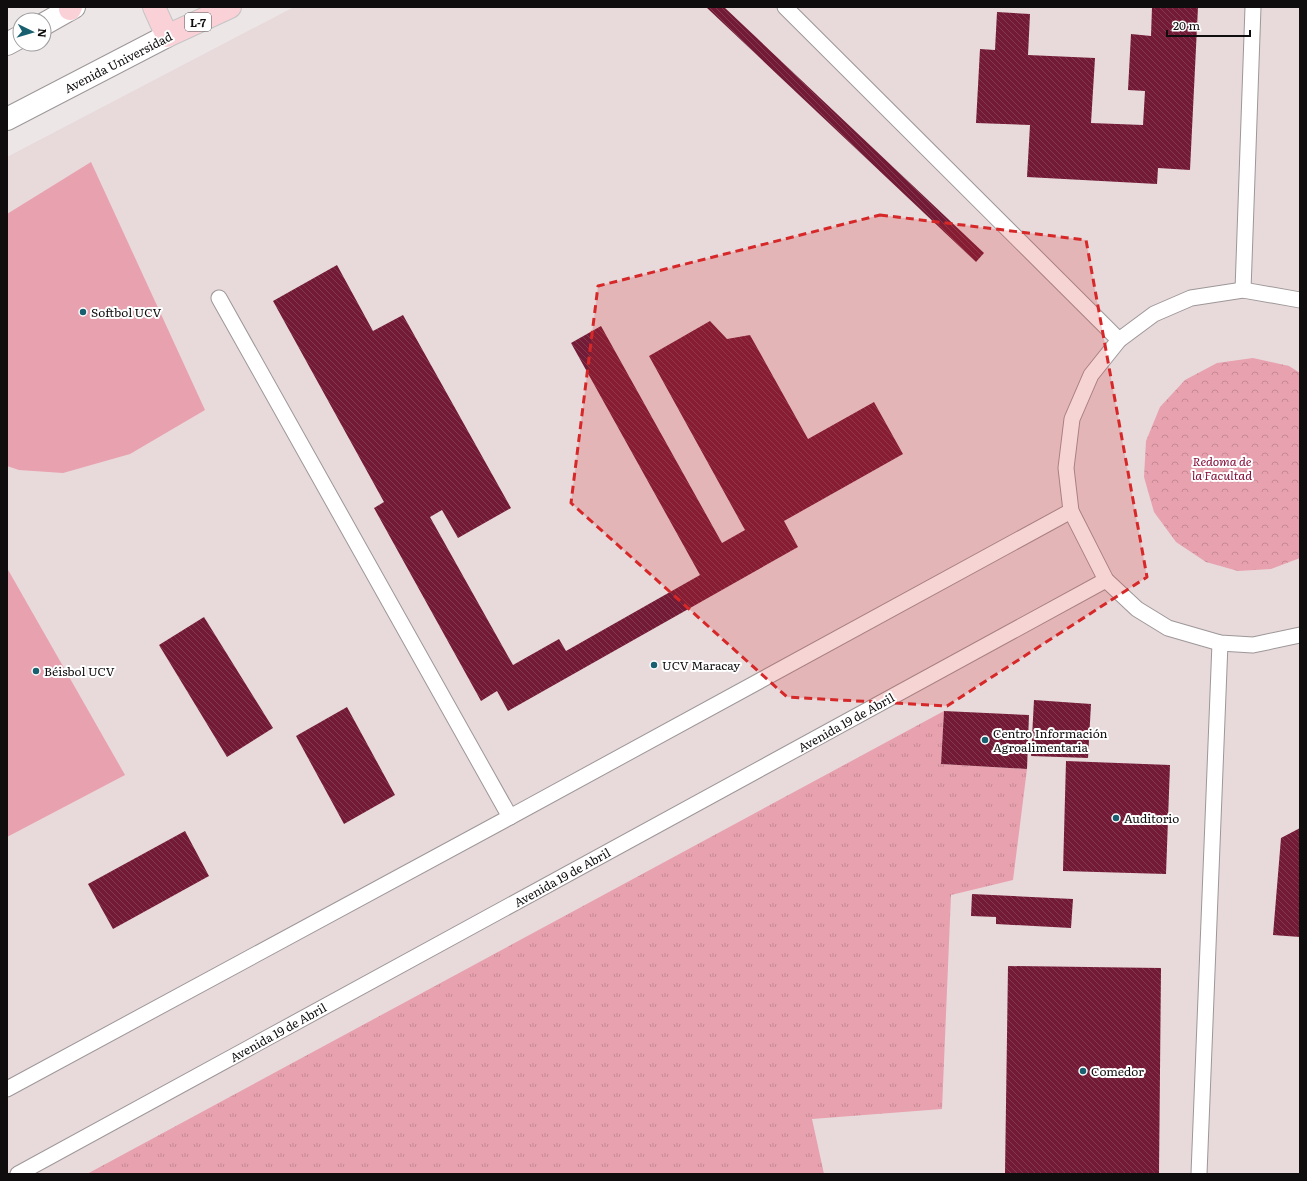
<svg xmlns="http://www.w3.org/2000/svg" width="1307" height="1181" viewBox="0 0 1307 1181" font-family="Literata,serif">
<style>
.built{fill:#e8d9db}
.grass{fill:url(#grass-tufts)}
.park{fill:url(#park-crowns)}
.pitch{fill:#e8a1ae}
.building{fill:url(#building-back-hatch)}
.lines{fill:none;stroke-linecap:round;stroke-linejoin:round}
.lane-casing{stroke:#9d9798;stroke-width:17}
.secondary-casing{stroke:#9d9798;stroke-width:24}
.primary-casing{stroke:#c5c5c5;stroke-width:24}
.lane{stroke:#fff;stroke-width:15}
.secondary{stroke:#fff;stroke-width:22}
.primary{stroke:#fbd1d8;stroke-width:22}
.marked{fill:#d62828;fill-opacity:0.2;stroke:#d62828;stroke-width:3;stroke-dasharray:8 5;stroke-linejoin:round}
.poi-dot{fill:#186070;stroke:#fff;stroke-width:1.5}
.labels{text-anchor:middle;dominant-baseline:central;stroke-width:4;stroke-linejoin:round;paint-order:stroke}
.shield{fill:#fff;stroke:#575656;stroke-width:1}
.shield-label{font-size:11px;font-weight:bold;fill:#0f0d0d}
.street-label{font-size:12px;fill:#0f0d0d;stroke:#fff}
.poi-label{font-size:12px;fill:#0f0d0d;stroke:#fff;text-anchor:start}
.park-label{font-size:12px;font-style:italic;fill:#860e3a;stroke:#fff}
</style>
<defs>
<pattern id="grass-tufts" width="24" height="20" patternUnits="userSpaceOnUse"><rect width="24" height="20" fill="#e8a1ae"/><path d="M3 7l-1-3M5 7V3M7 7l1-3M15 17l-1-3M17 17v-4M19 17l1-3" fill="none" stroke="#c68994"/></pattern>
<pattern id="park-crowns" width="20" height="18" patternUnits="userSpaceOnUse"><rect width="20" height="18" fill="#e8a1ae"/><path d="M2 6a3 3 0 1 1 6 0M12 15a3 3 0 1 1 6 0" fill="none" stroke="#c68994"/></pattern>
<pattern id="building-back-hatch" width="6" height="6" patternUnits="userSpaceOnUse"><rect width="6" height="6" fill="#731b36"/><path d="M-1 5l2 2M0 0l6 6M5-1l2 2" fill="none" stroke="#813a50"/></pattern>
</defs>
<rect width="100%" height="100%" fill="#ece6e7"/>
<polygon class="built" points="294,7 1300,7 1300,1174 7,1174 7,157"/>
<polygon class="grass" points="944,711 941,764 1027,769 1013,880 951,895 942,1109 812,1119 824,1174 87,1174"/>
<polygon class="park" points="1253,358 1289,366 1300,373 1300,558 1271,569 1238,571 1206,562 1176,542 1154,512 1144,477 1146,441 1160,407 1185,380 1217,363"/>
<g class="pitch">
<polygon points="91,162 205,410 130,454 63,473 19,470 7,466 7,214"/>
<polygon points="7,568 125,775 7,837"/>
</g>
<g class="building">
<polygon points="706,7 724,7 984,253 976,262"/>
<polygon points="1152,7 1198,7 1190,170 1158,168 1157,184 1027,177 1030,125 976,123 980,49 995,50 997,12 1030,14 1028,55 1095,58 1091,123 1143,125 1145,91 1128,90 1131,34 1151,36"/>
<polygon points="337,265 373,331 403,315 511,508 458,538 442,510 430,517 513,665 559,639 566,651 700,575 571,343 601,326 722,543 745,530 649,356 710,321 727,339 750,335 808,439 874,402 903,454 784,521 798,547 508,711 497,691 481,701 374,508 384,502 273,301"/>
<polygon points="204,617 273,728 227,757 159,645"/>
<polygon points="1034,700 1091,704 1088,758 1031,756"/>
<polygon points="347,707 395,795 344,824 296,736"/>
<polygon points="944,711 1029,715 1027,769 941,764"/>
<polygon points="1066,761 1170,765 1166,874 1063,871"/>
<polygon points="1300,828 1300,937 1273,935 1281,838"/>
<polygon points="185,831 209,876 113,929 88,884"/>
<polygon points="972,894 1073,899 1071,928 996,924 996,917 971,916"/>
<polygon points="1008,966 1161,968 1159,1174 1005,1174"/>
</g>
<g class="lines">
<defs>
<g id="lane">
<polyline points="785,7 1119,340"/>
<polyline points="1243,290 1253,7"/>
<polyline points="219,298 510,817"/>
<polyline points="1300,300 1243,290 1191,298 1154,314 1119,340 1091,375 1072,419 1066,468 1071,511 1106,580 1137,609 1168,628 1220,643 1253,645 1300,635"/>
<polyline points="7,1089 510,817 1071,511"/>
<polyline points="18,1174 1106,580"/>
<polyline points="1199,1174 1220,643"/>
</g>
<g id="secondary">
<polyline points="44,24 74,7"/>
<polyline points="7,44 20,37"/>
<polyline points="7,119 167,36"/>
</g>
<g id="primary">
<polyline points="154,7 167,36 230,7"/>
<polyline points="70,9 71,7"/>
</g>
</defs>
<use href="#lane" class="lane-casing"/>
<use href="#secondary" class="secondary-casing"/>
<use href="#primary" class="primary-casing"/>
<use href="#lane" class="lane"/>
<use href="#secondary" class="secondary"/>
<use href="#primary" class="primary"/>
</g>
<path class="marked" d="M880 215 1086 240 1147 577 947 706 787 697 571 503 598 286Z"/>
<g class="poi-dot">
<circle cx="83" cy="312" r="4"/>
<circle cx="654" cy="665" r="4"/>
<circle cx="36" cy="671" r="4"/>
<circle cx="985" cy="740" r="4"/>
<circle cx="1116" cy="818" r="4"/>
<circle cx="1083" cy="1071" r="4"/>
</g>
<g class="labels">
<rect class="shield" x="185" y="13" width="26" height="18" rx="3"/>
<g class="shield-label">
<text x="198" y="22">L-7</text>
</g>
<g class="street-label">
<text transform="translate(118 62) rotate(-27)">Avenida Universidad</text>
<text transform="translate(846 722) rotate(-29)">Avenida 19 de Abril</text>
<text transform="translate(562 877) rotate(-29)">Avenida 19 de Abril</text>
<text transform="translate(278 1032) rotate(-29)">Avenida 19 de Abril</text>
</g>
<g class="poi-label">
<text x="91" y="312">Softbol UCV</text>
<text x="662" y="665">UCV Maracay</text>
<text x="44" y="671">Béisbol UCV</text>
<text x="993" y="733">Centro Información<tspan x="993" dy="14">Agroalimentaria</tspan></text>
<text x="1124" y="818">Auditorio</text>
<text x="1091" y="1071">Comedor</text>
</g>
<g class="park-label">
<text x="1222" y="461">Redoma de<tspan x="1222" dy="14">la Facultad</tspan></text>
</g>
</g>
<rect width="1307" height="1181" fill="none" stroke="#0f0d0d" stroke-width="16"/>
<g transform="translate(32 32) rotate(95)"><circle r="19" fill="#ffffff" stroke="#9f9e9e"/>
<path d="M0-3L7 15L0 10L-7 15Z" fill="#186070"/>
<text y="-6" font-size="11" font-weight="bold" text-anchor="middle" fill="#0f0d0d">N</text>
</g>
<path d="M1167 30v6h83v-6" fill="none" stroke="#0f0d0d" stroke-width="2"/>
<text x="1173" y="30" font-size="12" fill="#0f0d0d" stroke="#ffffff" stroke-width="3" paint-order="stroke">20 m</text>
</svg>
